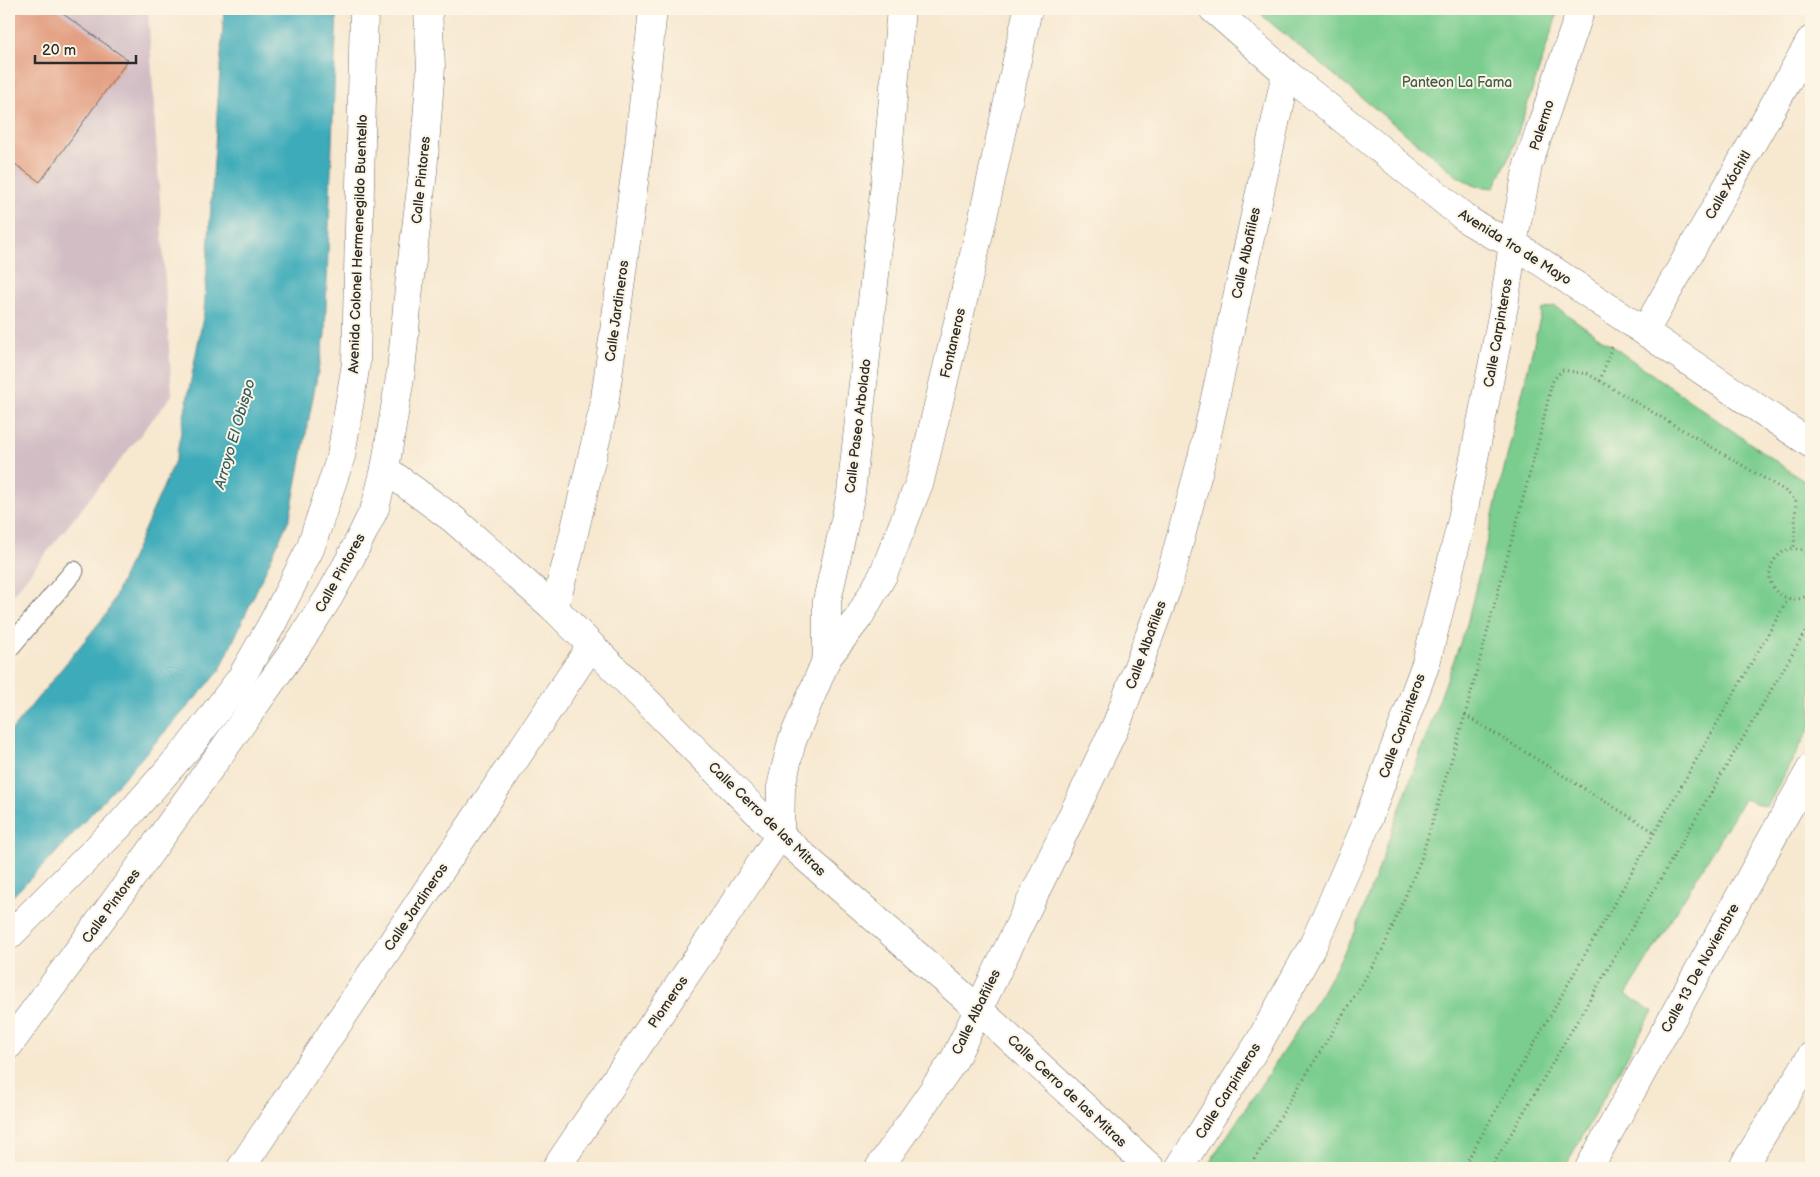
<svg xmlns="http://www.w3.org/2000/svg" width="1820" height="1177" viewBox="0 0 1820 1177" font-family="'Balsamiq Sans',sans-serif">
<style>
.industrial{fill:#d2bdc5}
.green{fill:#7acd8f;stroke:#527c5d}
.water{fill:#3cabb9;stroke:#346b72}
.building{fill:#e29d80}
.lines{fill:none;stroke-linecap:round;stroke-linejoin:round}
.service-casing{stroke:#726d65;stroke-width:21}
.minor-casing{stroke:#726d65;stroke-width:29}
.tertiary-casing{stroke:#726d65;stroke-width:29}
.path{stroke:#726d65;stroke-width:3;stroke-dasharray:1 4;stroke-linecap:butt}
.service{stroke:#fff;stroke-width:19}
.minor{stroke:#fff;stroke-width:28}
.tertiary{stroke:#fff;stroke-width:28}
.labels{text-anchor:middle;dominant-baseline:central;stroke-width:4;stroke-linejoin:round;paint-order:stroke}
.park-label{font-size:14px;fill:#435c49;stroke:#fcf5e5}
.street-label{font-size:14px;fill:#2b2b2b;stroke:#fcf5e5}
.water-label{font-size:15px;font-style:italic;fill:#325e64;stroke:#fcf5e5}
</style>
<rect width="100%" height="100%" fill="#fcf5e5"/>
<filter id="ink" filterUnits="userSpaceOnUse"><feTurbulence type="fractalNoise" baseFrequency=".02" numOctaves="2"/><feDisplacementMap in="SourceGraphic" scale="10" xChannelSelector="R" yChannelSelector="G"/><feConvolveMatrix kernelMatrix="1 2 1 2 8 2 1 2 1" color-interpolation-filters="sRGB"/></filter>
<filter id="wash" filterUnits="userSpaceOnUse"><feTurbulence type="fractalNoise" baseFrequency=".0096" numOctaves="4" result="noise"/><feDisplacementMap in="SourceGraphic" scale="20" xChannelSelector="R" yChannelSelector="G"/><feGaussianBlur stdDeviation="1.12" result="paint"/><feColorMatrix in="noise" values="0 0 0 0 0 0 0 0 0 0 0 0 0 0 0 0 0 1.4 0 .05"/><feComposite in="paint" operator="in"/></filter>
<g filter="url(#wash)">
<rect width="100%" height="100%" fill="#f7e8d0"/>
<polygon class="industrial" points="9,9 148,9 172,395 9,600"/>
<g class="green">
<polygon points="1254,9 1559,9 1512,151 1494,188 1475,186 1457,176"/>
<polygon points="1555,306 1811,486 1811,726 1767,807 1744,799 1626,995 1653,1011 1564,1168 1206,1168 1321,994 1355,932 1467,624 1542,310"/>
</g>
<polygon class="water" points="224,9 337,9 325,335 290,517 219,672 53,856 9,900 9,733 108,612 176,458 204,312"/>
<g id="blocks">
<polygon class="building" points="9,9 56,9 128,60 40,182 9,160"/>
</g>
</g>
<g filter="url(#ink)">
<use href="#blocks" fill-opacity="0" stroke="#726d65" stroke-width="1"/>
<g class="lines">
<defs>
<polyline id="service" points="9,648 74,571"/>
<g id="minor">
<polyline points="1645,331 1811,40"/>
<polyline points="385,469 453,519 554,608 780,835 978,1009 1151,1168"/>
<polyline points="554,608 569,554 604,406 639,145 653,9"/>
<polyline points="827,658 859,617 883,575 920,481 983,217 1028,9"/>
<polyline points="9,1045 136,872 297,646 329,597 350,559 375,508 385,469 401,371 410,277 423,172 431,67 428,9"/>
<polyline points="241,1168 591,646"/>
<polyline points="556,1168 780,835 781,787 792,741 827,658 827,601 851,493 887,165 901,9"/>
<polyline points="879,1168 954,1060 1117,723 1167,588 1202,458 1286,73"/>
<polyline points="1179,1168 1260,1041 1314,943 1366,825 1426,663 1461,524 1504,306 1513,243"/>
<polyline points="1589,1168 1811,768"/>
<polyline points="1742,1168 1811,1056"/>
</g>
<g id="tertiary">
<polyline points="1213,9 1286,73 1469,221 1491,234 1513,243 1811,444"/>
<polyline points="1513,243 1528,165 1581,9"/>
<polyline points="9,936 119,826 192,743 241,678 272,624 310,549 341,456 356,363 364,9"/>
</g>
</defs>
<use href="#service" class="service-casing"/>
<use href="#minor" class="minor-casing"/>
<use href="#tertiary" class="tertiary-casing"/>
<g class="path">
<polyline points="1600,381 1612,346"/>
<path d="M1811 554C1778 532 1752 583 1785 597 1795 601 1803 599 1811 593"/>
<polyline points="1465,715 1656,833"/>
<polyline points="1249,1168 1383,949 1421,859 1465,715 1539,439 1552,382 1562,370 1588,374 1784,490 1796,500 1794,548"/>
<polyline points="1463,1168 1788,599"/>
<polyline points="1491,1168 1811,622"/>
</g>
<use href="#service" class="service"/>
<use href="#minor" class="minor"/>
<use href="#tertiary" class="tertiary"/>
</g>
</g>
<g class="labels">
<g class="park-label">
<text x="1457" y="82">Panteon La Fama</text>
</g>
<g class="street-label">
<text transform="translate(1542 125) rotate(-72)">Palermo</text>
<text transform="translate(421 180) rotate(-84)">Calle Pintores</text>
<text transform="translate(1728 185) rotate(-60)">Calle Xóchitl</text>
<text transform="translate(358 244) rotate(-88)">Avenida Colonel Hermenegildo Buentello</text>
<text transform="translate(1515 247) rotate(32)">Avenida 1ro de Mayo</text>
<text transform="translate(1246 253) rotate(-78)">Calle Albañiles</text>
<text transform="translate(617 311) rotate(-82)">Calle Jardineros</text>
<text transform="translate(1498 333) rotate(-80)">Calle Carpinteros</text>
<text transform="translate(953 343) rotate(-77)">Fontaneros</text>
<text transform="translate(858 426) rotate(-83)">Calle Paseo Arbolado</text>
<text transform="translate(340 573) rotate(-61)">Calle Pintores</text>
<text transform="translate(1146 645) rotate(-70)">Calle Albañiles</text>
<text transform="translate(1402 726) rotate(-70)">Calle Carpinteros</text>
<text transform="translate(767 819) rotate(44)">Calle Cerro de las Mitras</text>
<text transform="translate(111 906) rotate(-54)">Calle Pintores</text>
<text transform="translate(416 907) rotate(-56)">Calle Jardineros</text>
<text transform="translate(1700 968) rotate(-61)">Calle 13 De Noviembre</text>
<text transform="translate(668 1002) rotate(-56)">Plomeros</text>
<text transform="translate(976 1012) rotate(-64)">Calle Albañiles</text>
<text transform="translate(1067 1091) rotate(43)">Calle Cerro de las Mitras</text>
<text transform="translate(1228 1091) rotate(-58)">Calle Carpinteros</text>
</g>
<g class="water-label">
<text transform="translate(235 434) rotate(-74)">Arroyo El Obispo</text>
</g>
</g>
<rect width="1820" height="1177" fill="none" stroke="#fcf5e5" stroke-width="30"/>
<path d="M35 55v8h101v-8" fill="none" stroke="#2b2b2b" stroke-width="2.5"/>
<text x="42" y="55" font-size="15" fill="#2b2b2b" stroke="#fcf5e5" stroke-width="4" paint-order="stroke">20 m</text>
</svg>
